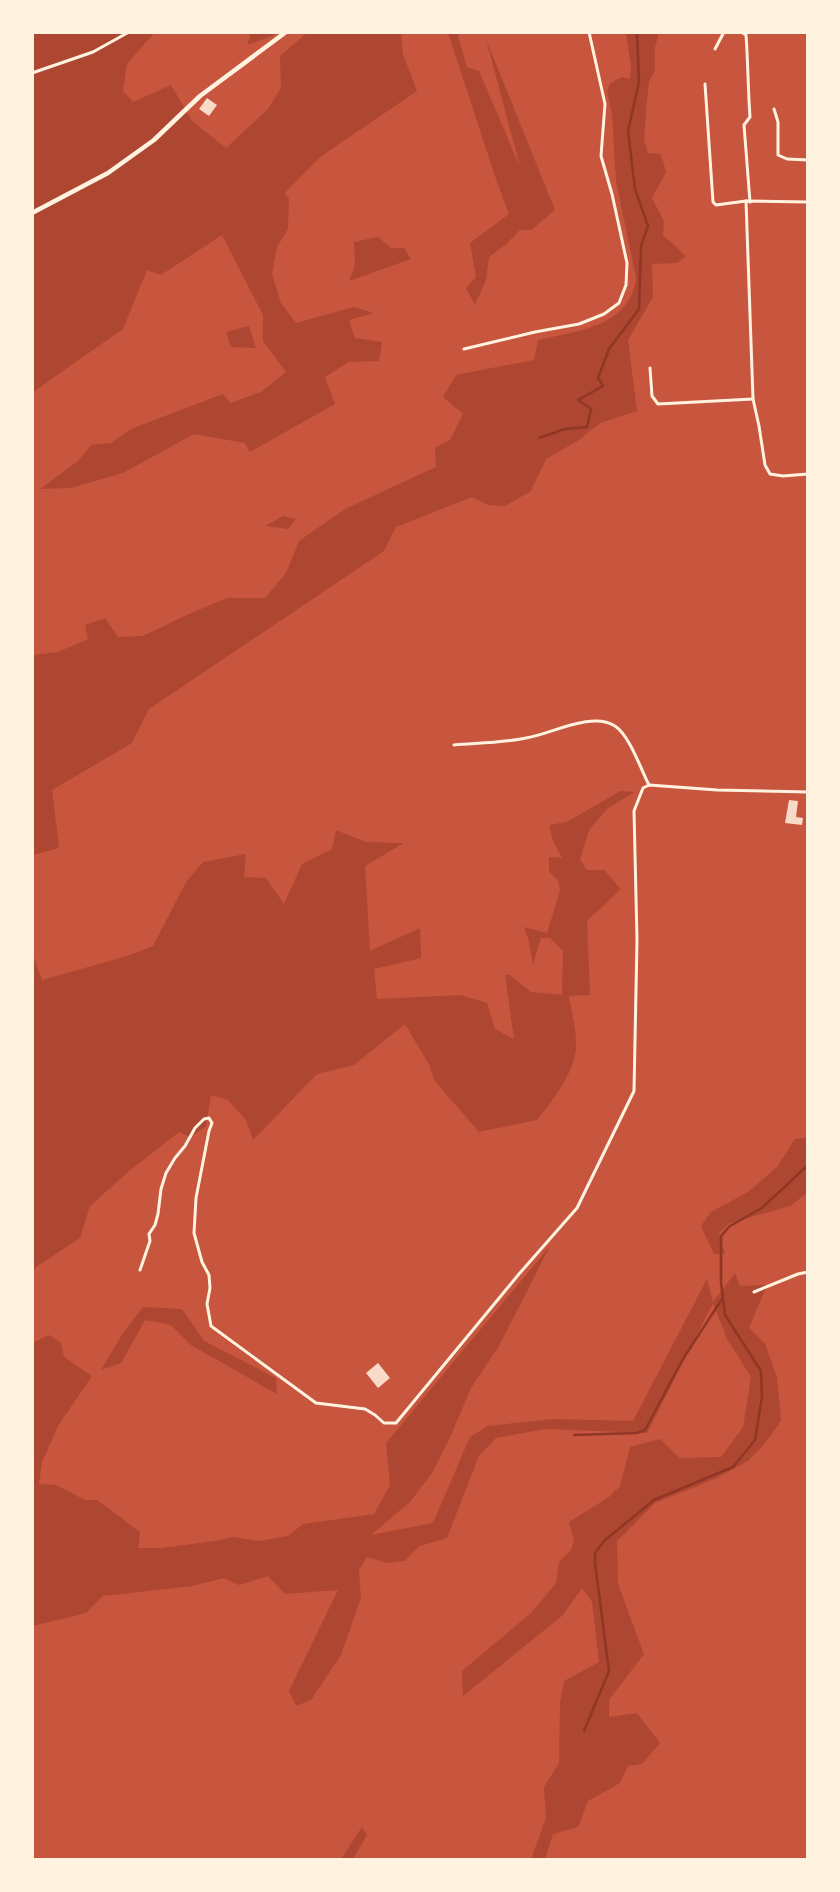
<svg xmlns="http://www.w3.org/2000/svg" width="840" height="1892" viewBox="0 0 840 1892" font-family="'Roboto Condensed',sans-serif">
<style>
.green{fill:#ae4732}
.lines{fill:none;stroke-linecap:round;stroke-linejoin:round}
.stream{stroke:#8f3625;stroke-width:2.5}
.building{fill:#f7dbc8}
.minor{stroke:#fff3e0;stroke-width:3}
.tertiary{stroke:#fff3e0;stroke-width:4.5}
</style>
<rect width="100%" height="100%" fill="#c8553d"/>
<g class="green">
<polygon points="32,33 154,33 127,64 123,91 133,102 171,85 192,121 226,148 268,109 281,88 280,56 307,33 401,33 403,54 417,91 320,157 285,193 289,199 288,229 277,247 272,274 281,303 296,323 354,307 374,313 349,320 355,338 382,342 379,361 349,362 325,377 335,404 250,452 245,443 194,434 123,473 71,488 40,489 78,461 91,445 111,443 131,429 223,394 231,403 261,392 286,372 263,341 263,315 222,235 161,275 147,270 123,329 33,392"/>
<polygon points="251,33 251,32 277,33 272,36 247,45"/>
<polygon points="448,33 460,33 458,36 467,67 479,71 520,167 486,39 555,210 531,230 520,230 505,245 489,257 486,280 475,305 466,288 476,277 470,243 509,214 496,179"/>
<path d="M626 33H659L655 47V70L649 82 646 111 644 140 648 153 661 154 666 172 652 198 664 221 663 235 686 256 677 263 652 264 653 297 628 340 637 411 600 423 579 440 546 459 531 491 505 506 488 505 472 497 396 527 384 551 149 709 132 743 52 790 59 848 33 855V655L58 652 88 639 85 625 105 618 118 637 143 636 191 613 227 598H265L286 573 299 541 345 509 436 467 435 448 450 440 463 414 443 397 456 375 534 360 538 340C577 331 630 327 636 278L616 181 612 114 607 91 610 84 616 80 622 77 630 79 631 67Z"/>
<polygon points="378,237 391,248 404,248 411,259 349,281 355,265 354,242"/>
<polygon points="249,326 256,348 231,347 226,332"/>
<polygon points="283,516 296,519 288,529 265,526"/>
<path d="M620 791 635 792 608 808 589 830 580 860 587 870H604L621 889 587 921 590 995 569 996C571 1011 577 1030 576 1046 576 1071 552 1101 537 1120L479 1132 434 1080 430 1066 405 1024 354 1065 317 1074 253 1140 246 1120 228 1100 211 1095 206 1126 190 1137 179 1132 128 1172 90 1206 80 1238 36 1267 33 1273 32 952 42 980 127 956 153 946 186 882 203 862 246 854 244 877 266 878 284 904 302 864 332 849 336 830 366 842 404 843 365 866 370 951 420 928 421 958 374 969 377 999 461 995 487 1003 495 1029 514 1039 505 975H510L531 992 562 995 563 951 550 938H541L533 964 528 938 524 927 547 933 560 891 558 880 549 872V857L562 858 553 841 549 825 567 822Z"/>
<polygon points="807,1133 807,1193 790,1206 730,1223 719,1233 725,1254 714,1254 701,1226 711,1212 748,1192 777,1167 795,1139 805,1138"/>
<polygon points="550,1246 499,1346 471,1388 452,1433 432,1473 410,1502 371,1535 433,1523 470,1437 488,1426 553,1419 633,1421 707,1279 713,1302 735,1273 740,1286 767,1285 749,1328 765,1344 777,1377 781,1421 765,1443 748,1461 717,1478 655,1503 617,1541 618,1584 644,1654 609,1700 609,1717 637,1713 660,1743 642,1764 628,1766 620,1783 588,1801 578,1827 553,1834 545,1859 531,1859 546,1818 544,1787 559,1763 560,1702 564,1681 599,1662 592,1602 582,1588 563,1615 463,1696 462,1671 531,1613 556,1583 559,1562 571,1550 574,1540 569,1522 609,1497 620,1486 630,1447 660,1439 680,1458 721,1457 743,1427 751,1377 727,1339 713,1303 647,1433 546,1429 496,1438 479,1456 447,1538 419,1546 405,1561 388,1563 367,1557 359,1570 361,1598 341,1655 311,1700 296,1706 289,1691 338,1590 285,1594 268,1576 239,1585 224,1578 192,1586 103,1596 86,1613 33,1626 32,1343 49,1335 61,1343 64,1357 92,1376 58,1426 42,1462 39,1484 56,1485 85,1500 97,1500 140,1532 138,1548 161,1548 215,1541 234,1537 258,1541 288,1536 303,1524 374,1514 390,1485 386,1443"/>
<polygon points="143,1307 182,1309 204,1341 276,1378 277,1394 191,1345 171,1325 145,1320 121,1363 101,1370 123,1333"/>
<polygon points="362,1827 367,1835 353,1859 341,1859"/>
</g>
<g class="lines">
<g class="stream">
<polyline points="539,438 565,429 587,427 591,409 578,400 603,386 598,378 609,349 639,309 641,246 648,226 635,189 628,131 639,82 637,32"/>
<polyline points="574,1435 637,1433 645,1430 683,1359 722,1299"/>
<polyline points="584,1731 609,1671 595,1563 595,1553 604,1541 654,1500 733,1467 755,1440 762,1397 761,1371 725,1315 721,1282 721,1236 730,1226 762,1208 808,1165"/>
</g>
</g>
<g class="building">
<polygon points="207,98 217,105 209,116 199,109"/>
<polygon points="789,800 798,801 796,817 803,818 802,825 785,823"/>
<polygon points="378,1363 390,1378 378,1388 366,1373"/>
</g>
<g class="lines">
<g class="minor">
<path d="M741 32 746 35C748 62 748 90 750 117L744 125 750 202"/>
<polyline points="715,49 724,32"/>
<polyline points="32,73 93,52 129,32"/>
<polyline points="705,84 713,202 716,205 746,201"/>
<polyline points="774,109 778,122 778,155 787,159 808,160"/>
<polyline points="808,202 746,201 753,399 759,426 765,465 770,474 783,476 808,474"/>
<polyline points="464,349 535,332 579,324 604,314 619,303 626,285 627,263 612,194 601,156 605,104 589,32"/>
<polyline points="650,368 652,396 658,404 753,399"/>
<path d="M454 745C478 743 503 743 526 738 551 734 592 711 615 726 630 736 641 770 649 785"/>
<polyline points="140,1270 150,1241 149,1234 155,1225 158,1214 161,1189 166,1173 175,1158 185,1146 195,1128 204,1119 209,1118 212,1123 209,1131 196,1198 194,1233 202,1262 209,1275 210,1288 207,1304 211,1326 316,1403 365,1409 375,1415 384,1423 396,1423 519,1274 577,1208 634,1091 637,940 634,811 643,788 649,785 717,790 808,792"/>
<polyline points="754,1292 798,1274 808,1272"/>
</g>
<polyline class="tertiary" points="32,213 108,173 154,140 200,96 286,32"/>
</g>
<rect width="840" height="1892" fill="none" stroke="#fff3e0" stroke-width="68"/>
</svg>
